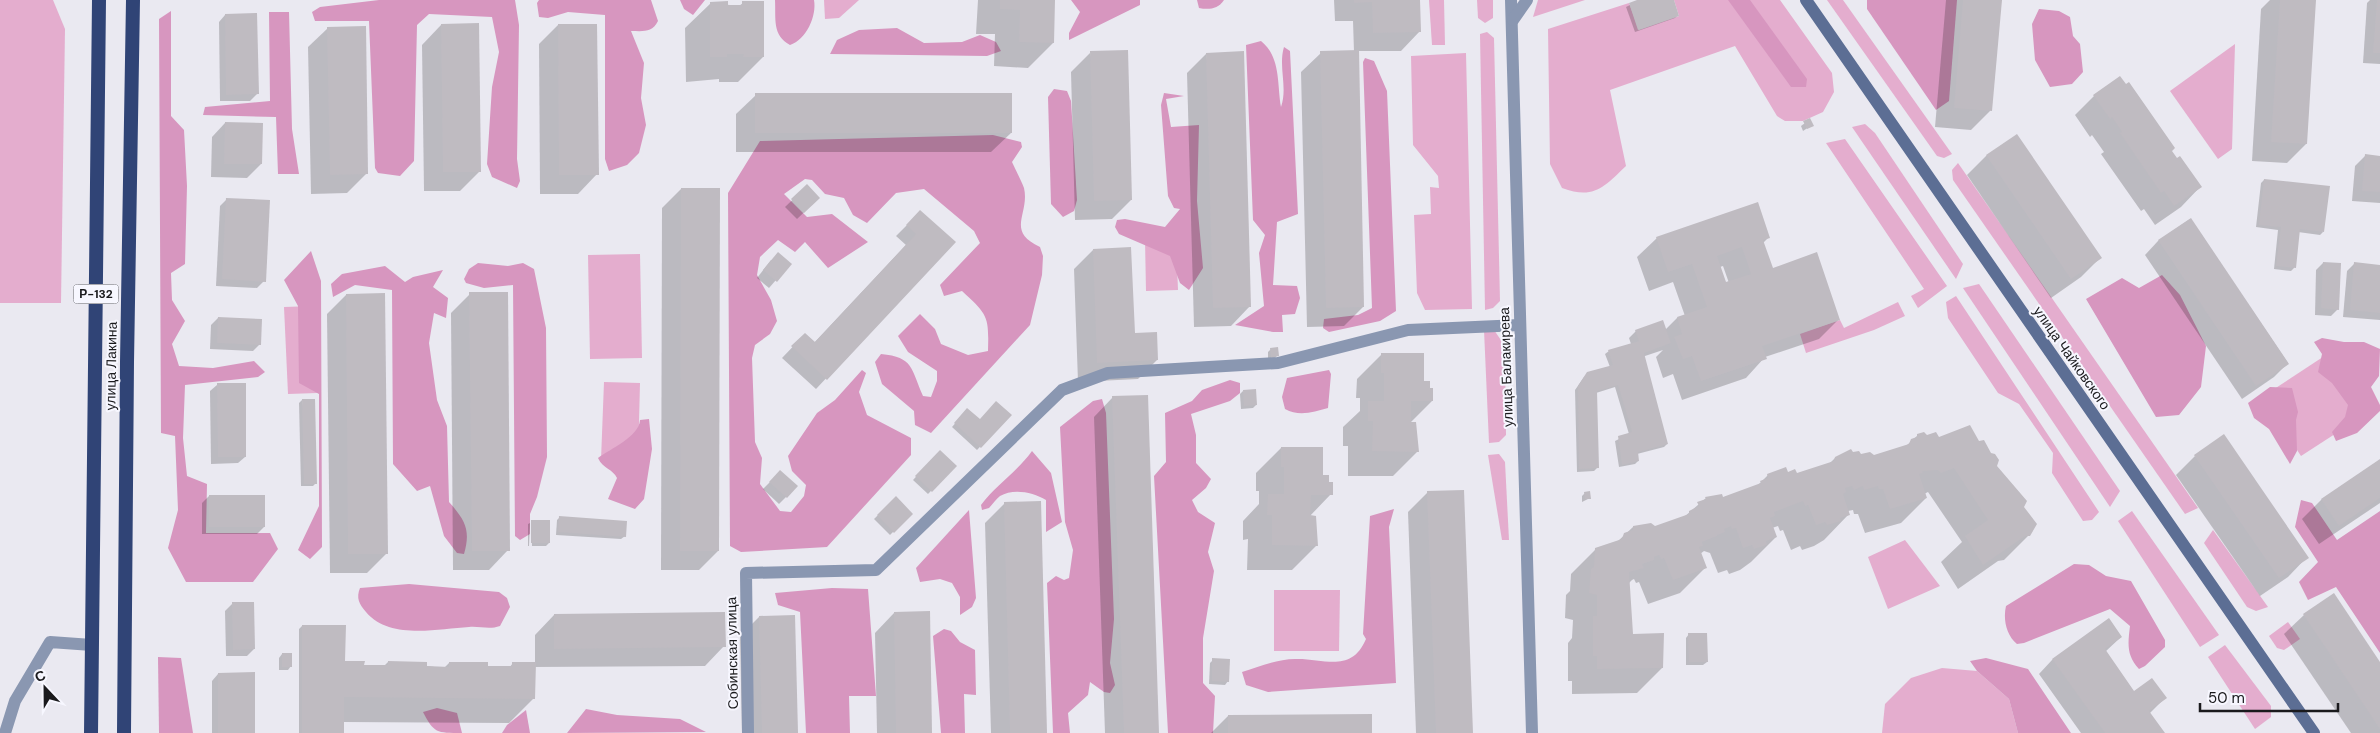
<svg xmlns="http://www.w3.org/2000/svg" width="2380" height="733" viewBox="0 0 2380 733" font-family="'DM Sans',sans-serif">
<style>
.green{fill:#e4adce}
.forest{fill:#d796bf}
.shadow{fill:#0003;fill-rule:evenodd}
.building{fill:#bfbbc1;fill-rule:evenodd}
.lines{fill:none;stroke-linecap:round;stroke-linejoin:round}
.minor{stroke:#8a97b1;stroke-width:12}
.tertiary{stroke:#8a97b1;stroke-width:12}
.secondary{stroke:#5c6e94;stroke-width:12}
.trunk{stroke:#304476;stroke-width:14}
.labels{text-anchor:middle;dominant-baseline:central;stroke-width:4;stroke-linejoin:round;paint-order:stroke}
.shield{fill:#f7f7ff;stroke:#5c5c61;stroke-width:1}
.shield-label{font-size:12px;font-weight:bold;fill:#1a1a1d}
.street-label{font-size:14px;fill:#1a1a1d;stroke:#f7f7ff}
</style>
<rect width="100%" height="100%" fill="#eae9f1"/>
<g class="green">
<polygon points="0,0 53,0 65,29 61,303 0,303"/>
<polygon points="824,0 859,0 839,18 825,19"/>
<polygon points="1429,0 1444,0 1445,45 1432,45"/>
<polygon points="1477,0 1493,0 1493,18 1485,23 1478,18"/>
<polygon points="1538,0 1585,0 1533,17"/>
<path d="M1674 0H1780L1832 73 1834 92 1823 112 1803 121H1785L1777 116 1735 46 1610 90 1626 166C1604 187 1594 200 1562 188L1550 164 1548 29 1629 3 1639 30 1679 16Z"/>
<polygon points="1827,0 1843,0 1952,154 1944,158 1937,156"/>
<polygon points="1487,32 1494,38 1500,301 1493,308 1485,310 1480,34"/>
<polygon points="2235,44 2232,149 2218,159 2170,91"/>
<polygon points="1466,53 1472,309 1425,310 1417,293 1414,215 1431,214 1430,187 1439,188 1438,176 1413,145 1411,56"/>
<polygon points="1865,124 1875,133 1963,264 1956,279 1852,127"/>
<polygon points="1845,139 1947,286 1918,308 1911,296 1924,289 1826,143"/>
<polygon points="1958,163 2198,508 2185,514 1953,180 1952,170"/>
<polygon points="1176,238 1178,290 1146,291 1145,239"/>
<polygon points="640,254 642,358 590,359 588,255"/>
<polygon points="1979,284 2120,491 2110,507 1963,288"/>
<polygon points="1956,296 2099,512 2092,520 2083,521 2052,473 2053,453 2019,404 1998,393 1948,318 1946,302"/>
<polygon points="1898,302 1905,316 1874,330 1806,353 1800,334 1840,320 1844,328"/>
<polygon points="313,306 317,393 288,394 284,307"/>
<polygon points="1484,330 1494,330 1505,346 1506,435 1499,442 1489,443"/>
<polygon points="2332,351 2372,410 2301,456 2262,397"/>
<polygon points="604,382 640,383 638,461 601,460"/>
<polygon points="1499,454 1505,462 1509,540 1502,540 1488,455"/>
<polygon points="2132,511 2219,635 2200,647 2118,521"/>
<polygon points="2213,530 2268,607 2256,611 2247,607 2204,543"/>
<polygon points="1905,540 1940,586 1888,609 1868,557"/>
<polygon points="1274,590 1340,590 1339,651 1274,651"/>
<polygon points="2288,622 2300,639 2284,650 2277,648 2269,636"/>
<polygon points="2225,645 2271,706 2271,717 2255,729 2208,657"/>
<polygon points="1942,668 1977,671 2009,699 2018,733 1882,733 1885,704 1911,678"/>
</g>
<g class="forest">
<polygon points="379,0 515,0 519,25 517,159 520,181 517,188 492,177 487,164 492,87 499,52 492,17 429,14 417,25 414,161 400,176 378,173 375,168 369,21 315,21 312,12 320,7"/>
<path d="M539 0H651L658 21C652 33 643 31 631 31L644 63 641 98 646 125 639 153 627 165 609 171 605 159V15L568 12 548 18 539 17 537 3Z"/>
<polygon points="680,0 705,0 693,15 684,9"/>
<path d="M775 0H814C817 16 806 40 790 45 772 35 776 19 775 0Z"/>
<polygon points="1071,0 1140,0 1140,5 1069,40 1069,33 1080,12"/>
<path d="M1197 0H1224C1218 9 1209 10 1199 8Z"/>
<polygon points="1728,0 1750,0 1807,79 1806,87 1791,87"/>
<polygon points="1867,0 1957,0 1949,101 1936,110 1867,9"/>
<polygon points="2039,9 2059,11 2070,17 2073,36 2080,44 2083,72 2072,84 2050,87 2035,60 2032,24"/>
<polygon points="171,11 171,116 184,130 187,186 185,264 171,273 172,300 185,321 172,344 179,366 213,368 254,361 265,372 258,377 185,385 183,438 187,476 207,484 206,533 270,533 278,549 253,582 186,582 168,548 178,510 175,436 161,433 159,19"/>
<polygon points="269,12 289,12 292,129 299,174 278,174 276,117 203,115 205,107 270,101"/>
<polygon points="897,28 924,43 962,42 980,35 996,42 1001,51 987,56 830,54 837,40 859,30"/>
<path d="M1261 41C1281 57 1277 84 1281 107 1288 87 1278 67 1284 47L1290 51 1298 214 1277 222 1273 285 1297 286 1300 298 1295 314 1282 315 1283 332H1273L1235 325 1264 306 1259 253 1265 235 1253 220 1246 45Z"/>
<polygon points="1365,58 1374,61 1387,91 1396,311 1380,321 1329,332 1323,328 1324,319 1358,315 1372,308 1363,62"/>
<polygon points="1054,89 1067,91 1071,101 1077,200 1074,211 1063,217 1051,204 1048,97"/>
<polygon points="1164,93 1184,96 1166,99 1171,127 1199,125 1197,201 1203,268 1189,290 1180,283 1170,256 1119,234 1115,227 1117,220 1125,219 1165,227 1180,209 1174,208 1168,196 1161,105"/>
<path d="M993 135 1021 142 1022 147 1012 162C1016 171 1021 180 1024 188 1030 214 1005 231 1040 247L1043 256 1042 275 1030 325 931 433 915 425 914 411 882 384 875 362 881 354C914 357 911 369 923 396L931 397 937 381V371L908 352 898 336 920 314 935 329 941 344 968 355 988 351C989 316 988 315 962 291L944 296 940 285 980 243 974 231 924 189 896 193 867 223 853 215 844 198 825 194 812 180 805 179 784 194 807 217 832 214 868 242 828 268 805 242 795 252 778 240 760 257 757 275 771 300 777 321 770 334 755 345 752 358 755 442 762 458 760 484 780 511 791 512 804 496 806 485 792 471 788 456 817 413 835 400 862 370 866 373 859 392 867 415 911 438V455L827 547 741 552 730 546 728 193 760 141Z"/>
<polygon points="311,251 321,281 322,547 310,559 298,550 319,506 319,394 299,383 298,306 284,280"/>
<polygon points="478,263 508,266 523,263 534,269 546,328 547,457 537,497 530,514 530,534 520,540 515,536 513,285 484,288 466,283 464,279 469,269"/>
<path d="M385 266 405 282 413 277 443 270 433 287 448 298 446 318 434 313 429 343 437 400 447 426 449 502C465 520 471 530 464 554L457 553 444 536 430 486 417 491 393 464 392 290 355 285 333 297 331 284 342 274Z"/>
<polygon points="2162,275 2180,295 2206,346 2201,387 2179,415 2156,417 2086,299 2122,278 2139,288"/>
<polygon points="2322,338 2344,342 2364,342 2380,349 2379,376 2371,387 2380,405 2380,411 2357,433 2336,441 2332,432 2345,417 2348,405 2332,383 2318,372 2322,354 2314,342"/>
<path d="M1329 370 1331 374 1328 408C1314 412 1299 417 1285 409L1282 397 1287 378Z"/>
<polygon points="1230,380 1240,383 1240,393 1230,401 1191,414 1196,435 1196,463 1211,479 1206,488 1192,500 1198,512 1215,523 1208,552 1214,571 1203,638 1203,683 1215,696 1213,733 1168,733 1154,476 1166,462 1165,413 1192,401 1202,390"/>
<polygon points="2270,387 2292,388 2298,412 2296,420 2297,451 2290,464 2269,429 2254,418 2248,403"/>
<polygon points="1102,399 1106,413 1114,619 1110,663 1115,685 1110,693 1104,692 1090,682 1088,695 1068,713 1070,733 1053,733 1047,583 1056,576 1064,580 1069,578 1073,550 1065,522 1060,427 1093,401"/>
<path d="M649 419 652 449 644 499 635 509 608 499 617 478C613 469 603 469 598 458 610 449 639 437 640 420Z"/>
<path d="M1032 451 1051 473 1062 522 1046 532V500C1033 492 1013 488 1000 496 996 499 992 505 989 508L982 510 981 505C996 485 1017 472 1032 451Z"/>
<polygon points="2301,500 2312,503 2337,540 2380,511 2380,653 2336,587 2308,600 2299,582 2318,562 2295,527"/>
<path d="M1394 509 1389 527 1396 683 1268 692 1246 685 1242 672C1258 667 1277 659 1295 659 1324 658 1351 674 1366 639L1363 634 1370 516Z"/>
<polygon points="969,510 976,598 972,607 960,615 960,597 952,583 940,579 920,582 916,568"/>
<path d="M2074 564 2089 565 2106 576 2131 581 2165 640V647L2145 666 2139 669C2126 655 2128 643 2130 626L2110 609 2024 643 2017 644C2006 635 2003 619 2006 606Z"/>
<path d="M409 584 499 592 507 598 510 607 500 626C489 630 480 626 469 627 437 629 389 640 366 612 359 604 356 598 360 588Z"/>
<polygon points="832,588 868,589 876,696 849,696 850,733 806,733 800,612 778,605 775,593"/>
<polygon points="944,629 951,631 960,642 975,650 976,695 964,694 965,733 941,733 933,636"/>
<polygon points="158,657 181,658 193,733 159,733"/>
<polygon points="1986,658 2028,669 2071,733 2018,733 2009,699 1977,671 1970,661"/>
<path d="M437 708 457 713 462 733C436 733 434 733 423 712Z"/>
<polygon points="586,709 617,715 680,719 706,732 567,733"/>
<polygon points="526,710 530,733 502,733 507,725"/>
</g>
<g class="shadow">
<polygon points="978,0 1054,0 1053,43 1028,68 994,66 995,34 976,34"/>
<polygon points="1334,0 1419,0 1420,31 1401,51 1357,51 1363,307 1344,326 1307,327 1301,72 1321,53 1354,52 1353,21 1335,21"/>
<polygon points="1640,0 1672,0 1678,15 1675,18 1635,32 1626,7"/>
<polygon points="1946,0 2000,0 1990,111 1971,130 1935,127"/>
<polygon points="2270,0 2315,0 2306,144 2287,163 2252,161 2261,9"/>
<polygon points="2370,0 2380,0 2380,64 2363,63 2367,3"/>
<polygon points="711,3 739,6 743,3 763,57 738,82 719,82 719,79 686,82 685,28"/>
<polygon points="225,15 257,94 250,101 220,101 219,22"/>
<polygon points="441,25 480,171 460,191 424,191 422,45"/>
<polygon points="558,25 597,174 578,194 540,194 539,44"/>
<polygon points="328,28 367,173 347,193 311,194 308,47"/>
<polygon points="1090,53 1131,200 1112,219 1075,220 1071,72"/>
<polygon points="1206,54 1250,306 1231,326 1194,327 1187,73"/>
<polygon points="2126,86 2170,151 2200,187 2181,207 2155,225 2144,209 2141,211 2101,154 2104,152 2092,135 2090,137 2075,115 2094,96"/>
<polygon points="756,95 1011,133 991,152 736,152 736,114"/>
<polygon points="1809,120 1812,125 1803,131 1801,126"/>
<polygon points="225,123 261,164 247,178 211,177 212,137"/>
<polygon points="2016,136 2100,258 2081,277 2051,298 1967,175 1986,156"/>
<polygon points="2365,156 2380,157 2380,203 2352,201 2355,166"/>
<polygon points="2264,180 2323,232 2320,235 2298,232 2294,268 2291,271 2274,269 2278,230 2256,227 2261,183"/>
<polygon points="807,186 819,198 797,219 785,207"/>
<polygon points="681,189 718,551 699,570 661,570 662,208"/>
<polygon points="227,199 264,281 257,288 216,286 220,206"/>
<polygon points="2190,219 2288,363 2274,377 2242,399 2145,255 2158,241"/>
<polygon points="910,222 954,242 816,389 782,358 805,334 814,343 906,245 896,236"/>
<path d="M1769 237 1763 243 1772 269 1839 319 1819 339 1765 357 1746 378 1682 400 1673 374 1663 378 1656 357 1663 350 1642 357 1667 444 1664 447 1637 454 1638 461 1635 464 1619 467 1615 441 1629 434 1615 387 1596 393 1597 468 1594 471 1577 472 1575 390 1584 377 1610 367 1605 354 1609 351 1631 344 1629 338 1636 331 1665 330 1677 318 1685 316 1673 282 1649 291 1637 257 1657 238ZM1723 266 1729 283 1726 284 1720 267Z"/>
<polygon points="1093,250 1133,334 1157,360 1138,379 1078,382 1074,269"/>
<polygon points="771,260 790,264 769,288 757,278"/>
<polygon points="2323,263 2338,309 2331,316 2315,315 2316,270"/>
<polygon points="2354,264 2380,266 2380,320 2343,317 2347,271"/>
<polygon points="470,294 508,550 489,570 453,570 451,313"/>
<polygon points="346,295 387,553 367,573 330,573 327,314"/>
<polygon points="218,318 260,344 253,351 210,349 211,325"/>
<polygon points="1271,349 1277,356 1274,359 1268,360 1268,352"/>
<polygon points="1382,354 1422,382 1432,401 1410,423 1418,451 1393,476 1348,476 1348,446 1343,446 1343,427 1360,411 1360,398 1356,398 1357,379"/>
<polygon points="217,385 245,457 238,463 211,464 210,391"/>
<polygon points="1243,391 1256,405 1253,408 1241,409 1240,394"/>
<polygon points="1113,397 1158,733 1105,733 1094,417"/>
<polygon points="302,400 316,483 313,486 301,486 299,403"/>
<polygon points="967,410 979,421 1010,415 977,450 952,427"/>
<polygon points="1918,435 1938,438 1996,466 2023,508 2029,535 2004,560 1998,561 1958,589 1941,562 1962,542 1928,492 1924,494 1926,498 1901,523 1865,533 1858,514 1854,514 1853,510 1848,511 1849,514 1824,540 1814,546 1802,550 1800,546 1791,550 1783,530 1780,531 1778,526 1772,528 1776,537 1751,562 1740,570 1729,574 1727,570 1718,573 1710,553 1704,551 1700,554 1705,568 1680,593 1648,604 1639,582 1636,583 1634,579 1632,580 1628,584 1632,635 1662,668 1637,693 1572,694 1572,681 1568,681 1568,643 1572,638 1573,620 1565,618 1566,595 1570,591 1571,574 1596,549 1617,542 1633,527 1655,527 1684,517 1706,498 1722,498 1757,486 1768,475 1797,474 1829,464 1835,458 1852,453 1873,456 1906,446"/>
<polygon points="1281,448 1322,476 1328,484 1331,494 1309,517 1317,545 1292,570 1247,570 1248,539 1243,540 1243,521 1259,504 1259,491 1256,491 1256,473"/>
<polygon points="940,451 955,466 928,494 913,480"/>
<polygon points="2195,456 2307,557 2288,577 2260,596 2176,475"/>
<polygon points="2380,460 2380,503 2319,544 2302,519 2321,500"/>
<polygon points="780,472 796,487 779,504 763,489"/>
<polygon points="1428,492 1471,733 1416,733 1408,512"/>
<polygon points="1585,493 1590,498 1582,502 1582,496"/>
<polygon points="209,496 264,527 257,534 202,534 202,503"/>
<polygon points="896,498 911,514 890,535 874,519"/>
<polygon points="1005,503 1045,733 991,733 985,523"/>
<polygon points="560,517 625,536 621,539 556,535 557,520"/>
<polygon points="531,521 549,543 546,546 532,546"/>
<polygon points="530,523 529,546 528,546 528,524"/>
<polygon points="232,604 254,649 247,656 226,656 225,611"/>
<polygon points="894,613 931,733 877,733 875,633"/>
<polygon points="554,615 724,646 705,666 534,667 534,698 509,723 343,722 343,733 299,733 299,629 302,626 344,662 363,666 384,666 388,662 444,668 449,663 509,668 513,663 535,664 535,635"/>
<polygon points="2304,615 2380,664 2380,733 2351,733 2284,634"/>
<polygon points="759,617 797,733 742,733 740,636"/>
<polygon points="2109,620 2121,637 2105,652 2134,692 2165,698 2149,714 2163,733 2081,733 2039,674 2052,660"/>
<polygon points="1689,634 1707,662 1703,665 1686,665 1686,638"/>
<polygon points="282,654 291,666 288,670 279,670 279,658"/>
<polygon points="1213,660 1228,681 1225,685 1209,684 1210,663"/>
<polygon points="218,674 254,733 212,733 212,681"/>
<polygon points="1228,716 1371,733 1211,733"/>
</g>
<g class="building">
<polygon points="1000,0 1055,0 1054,43 1019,42 1020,10 1000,9"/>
<polygon points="1354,0 1420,0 1421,32 1373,33 1372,2 1354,3"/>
<polygon points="1637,0 1674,0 1679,16 1638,30 1629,3"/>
<polygon points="1963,0 2002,0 1992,111 1954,108"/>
<polygon points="2280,0 2316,0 2307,144 2271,142"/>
<polygon points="2377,0 2380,0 2380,53 2373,53"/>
<polygon points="728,1 728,5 742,5 742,1 764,1 764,57 743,57 744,54 727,54 727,57 710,57 710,2"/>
<polygon points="257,13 259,94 226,95 225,14"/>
<polygon points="479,23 481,172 443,172 441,24"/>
<polygon points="558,24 597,24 599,175 559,175"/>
<polygon points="366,26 368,174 330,175 327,27"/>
<polygon points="1128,50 1132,200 1094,201 1090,51"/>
<polygon points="1359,50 1364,307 1326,308 1320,51"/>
<polygon points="1244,51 1251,307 1213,308 1206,53"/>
<polygon points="2120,76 2126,84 2129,82 2175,148 2172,151 2177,158 2180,156 2202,187 2174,206 2164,191 2161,193 2120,133 2122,132 2112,117 2110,119 2093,95"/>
<rect x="755" y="93" width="257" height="40"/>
<polygon points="1810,118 1814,126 1807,129 1803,121"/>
<polygon points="225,122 263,123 262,164 224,164"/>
<polygon points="2017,134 2102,258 2071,279 1986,155"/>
<polygon points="2365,154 2380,156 2380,192 2362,191"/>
<polygon points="2264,179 2330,186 2324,232 2300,229 2296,268 2276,266 2281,227 2259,225"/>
<polygon points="807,184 820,198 804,213 791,199"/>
<polygon points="681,188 720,188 719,551 680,551"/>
<polygon points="226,198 270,200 266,282 222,279"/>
<path d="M1758 202 1770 238 1763 240 1773 268 1817 252 1840 320 1762 346 1767 359 1701 381 1692 356 1683 359 1674 337 1682 334 1677 317 1707 307 1692 264 1668 272 1656 237ZM1742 247 1751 274 1726 282 1717 256Z"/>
<polygon points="920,210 956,242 827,380 791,346 805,333 815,342 916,234 906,225"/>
<polygon points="2191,218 2289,364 2256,386 2158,240"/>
<polygon points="1131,247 1135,333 1157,332 1158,360 1097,363 1093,249"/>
<polygon points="778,252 792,264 777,282 763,270"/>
<polygon points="2323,262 2341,263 2339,310 2321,308"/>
<polygon points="2354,262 2380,265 2380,313 2350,310"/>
<polygon points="469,292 508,292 510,551 472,551"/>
<polygon points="385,293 388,554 348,554 346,294"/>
<polygon points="218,317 262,319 261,345 217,343"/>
<polygon points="1663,320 1671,343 1644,353 1668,444 1638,452 1639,461 1622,465 1618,436 1632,432 1618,385 1597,391 1599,468 1579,469 1578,386 1587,372 1613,365 1608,350 1639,341 1635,330"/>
<polygon points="1278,347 1279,356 1271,357 1270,348"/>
<polygon points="1381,353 1424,353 1424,381 1430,381 1430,388 1433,388 1433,401 1411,401 1411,422 1416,422 1419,452 1372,451 1373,421 1368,421 1368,401 1384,401 1384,373 1381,373"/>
<polygon points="217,383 246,383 246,457 218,457"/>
<polygon points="1256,389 1257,405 1244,406 1243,390"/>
<polygon points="1148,395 1159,733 1124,733 1112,396"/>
<polygon points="302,399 315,399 317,484 304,484"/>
<polygon points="996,401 1012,415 981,448 954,423 967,408 980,419"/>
<polygon points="1970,425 1979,441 1984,440 1991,453 1995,454 1999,460 1997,466 2027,501 2024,507 2037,524 2030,536 2025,536 1983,565 1965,536 1988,520 1954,468 1941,473 1938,470 1922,471 1923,473 1919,474 1927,498 1890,509 1883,489 1879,489 1878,486 1864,490 1863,486 1854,490 1852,486 1845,488 1846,492 1843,494 1850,515 1840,518 1841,521 1827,525 1825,522 1816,525 1808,505 1805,506 1803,501 1774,512 1775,516 1770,518 1777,537 1766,541 1767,545 1754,549 1752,545 1743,548 1736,528 1732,529 1731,526 1724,529 1725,532 1717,535 1717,536 1702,542 1703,546 1699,547 1707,568 1673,580 1664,558 1661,559 1659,555 1654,557 1654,560 1642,564 1644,568 1629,572 1633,634 1664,633 1663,668 1597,669 1597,656 1593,656 1593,616 1597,616 1597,595 1589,593 1591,569 1594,567 1595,548 1622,539 1624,533 1633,530 1633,526 1651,523 1655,526 1689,514 1689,511 1699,506 1697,502 1706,499 1705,497 1722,494 1723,497 1761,483 1760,481 1768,478 1767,474 1786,467 1788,472 1795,469 1797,473 1834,461 1835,457 1851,449 1853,452 1859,451 1861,454 1870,452 1874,455 1909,444 1911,439 1917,437 1917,434 1924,432 1927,435 1936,432 1939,437"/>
<polygon points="2224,434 2309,558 2279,578 2194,455"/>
<polygon points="1281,447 1323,447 1323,475 1329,475 1329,482 1333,482 1333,495 1311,495 1310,515 1316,516 1318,546 1272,545 1272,515 1267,515 1268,494 1284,494 1284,467 1281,467"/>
<polygon points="940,450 957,466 932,492 915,476"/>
<polygon points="2380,459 2380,498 2339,526 2321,499"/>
<polygon points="780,470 798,486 787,498 769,482"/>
<polygon points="1464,490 1473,733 1436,733 1427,491"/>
<polygon points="1590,491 1591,499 1585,499 1584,492"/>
<rect x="209" y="495" width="56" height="32"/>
<polygon points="896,496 913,514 894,533 877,515"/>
<polygon points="1041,501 1047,733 1010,733 1004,502"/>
<polygon points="559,516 627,521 626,537 558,532"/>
<rect x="531" y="520" width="19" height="23"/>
<polygon points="2334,593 2380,662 2380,729 2303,614"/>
<polygon points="232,602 254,602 255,649 233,650"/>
<polygon points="930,611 932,733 896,733 894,612"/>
<polygon points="725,612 726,647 554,649 554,614"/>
<polygon points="795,615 798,733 762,733 759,616"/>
<polygon points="2109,618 2122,637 2105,649 2134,691 2152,678 2167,698 2149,711 2165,733 2105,733 2052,659"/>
<polygon points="302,625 346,625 345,661 365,661 364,665 388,665 388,661 427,662 427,666 449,667 449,662 488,662 488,666 512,666 512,662 536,662 535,699 344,697 344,733 302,733"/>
<polygon points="1688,633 1707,633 1708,662 1689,662"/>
<rect x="282" y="653" width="10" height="14"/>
<polygon points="1212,658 1230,659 1229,682 1212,681"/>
<polygon points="255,672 255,733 218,733 218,673"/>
<polygon points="1372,714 1372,733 1228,733 1228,715"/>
</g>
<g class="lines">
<g class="minor">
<polyline points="5,733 15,701 50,642 92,645"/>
<polyline points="748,733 746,573 876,570 1062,390 1108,373 1278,363 1408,330 1520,325"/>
</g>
<g class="tertiary">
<polyline points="1511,0 1532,733"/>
<polyline points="1513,20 1527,0"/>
</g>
<polyline class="secondary" points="1806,0 2314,733"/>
<g class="trunk">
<polyline points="91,733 99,0"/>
<polyline points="124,733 127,362 133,0"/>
</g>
</g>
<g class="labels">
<rect class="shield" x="73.5" y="284.5" width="45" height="19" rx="4"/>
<g class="shield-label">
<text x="96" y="294">Р-132</text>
</g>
<g class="street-label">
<text transform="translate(2072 358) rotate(55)">улица Чайковского</text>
<text transform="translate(111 366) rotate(-89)">улица Лакина</text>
<text transform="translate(1506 367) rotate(-92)">улица Балакирева</text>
<text transform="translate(732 653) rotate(-91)">Собинская улица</text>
</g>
</g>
<g transform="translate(45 688) rotate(338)" stroke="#f7f7ff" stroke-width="4" paint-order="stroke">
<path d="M0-4L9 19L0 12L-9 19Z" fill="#1a1a1d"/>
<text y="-8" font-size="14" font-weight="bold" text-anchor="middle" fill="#1a1a1d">С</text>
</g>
<path d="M2200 703v8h138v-8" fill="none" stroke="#1a1a1d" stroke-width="2.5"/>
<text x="2208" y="703" font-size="15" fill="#1a1a1d" stroke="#f7f7ff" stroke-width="4" paint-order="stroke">50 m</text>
</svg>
